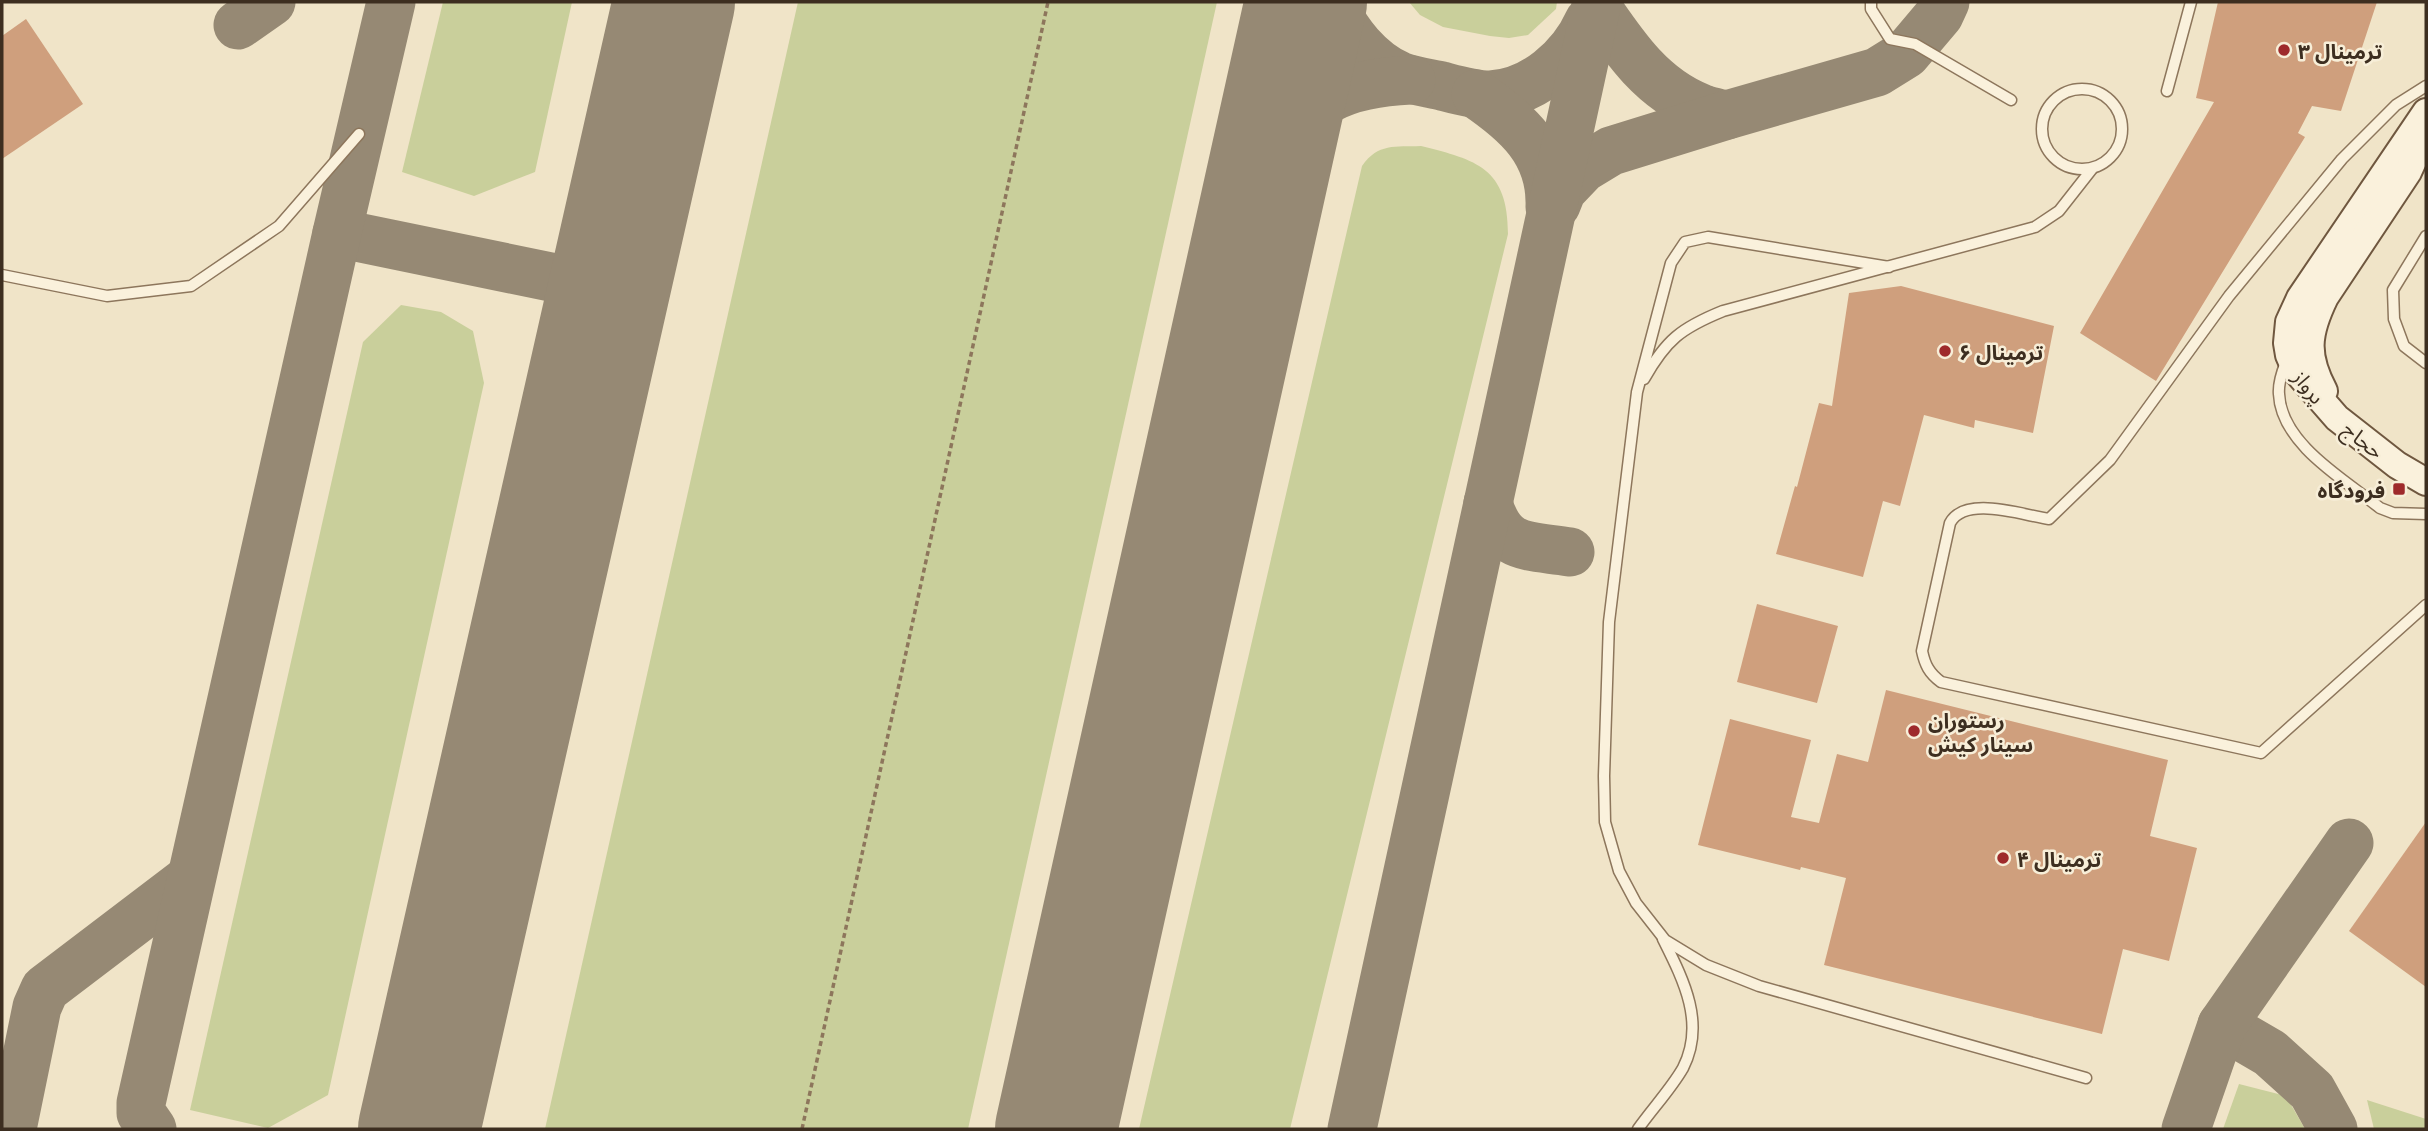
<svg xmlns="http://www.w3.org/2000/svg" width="2428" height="1131" viewBox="0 0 2428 1131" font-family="'Playfair Display','Noto Sans Arabic',serif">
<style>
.green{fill:#c9cf9b}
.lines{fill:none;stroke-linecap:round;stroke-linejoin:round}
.taxiway{stroke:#968974;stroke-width:49}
.runway{stroke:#968974;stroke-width:122}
.building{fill:#cf9f7d}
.service-casing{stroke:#8d765c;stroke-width:13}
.secondary-casing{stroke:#6f573f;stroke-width:30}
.path{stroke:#8d765c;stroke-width:3.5;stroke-dasharray:5 3.5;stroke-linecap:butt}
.service{stroke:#faf1dc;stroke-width:10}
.secondary{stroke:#faf1dc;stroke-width:26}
.poi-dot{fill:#9e2a2b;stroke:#f7eed8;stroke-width:2.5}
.labels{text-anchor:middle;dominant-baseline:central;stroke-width:5;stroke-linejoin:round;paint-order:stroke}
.poi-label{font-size:21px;font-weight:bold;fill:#3d2e20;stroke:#f7eed8;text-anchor:start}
.street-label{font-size:21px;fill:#3d2e20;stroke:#f7eed8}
</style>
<rect width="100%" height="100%" fill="#f0e4c8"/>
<g class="green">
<polygon points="443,2 572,2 535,172 474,196 402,172"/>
<polygon points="798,2 1217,2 968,1129 545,1129"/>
<polygon points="1409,2 1557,2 1556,9 1528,35 1509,38 1490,36 1443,27 1420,15"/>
<path d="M1421 146C1477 160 1508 168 1508 234L1290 1129H1139L1362 166C1378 143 1395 147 1421 146Z"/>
<polygon points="401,305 441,312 473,331 484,383 328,1095 268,1128 190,1110 363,342"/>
<polygon points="2239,1084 2286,1096 2305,1129 2223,1129"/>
<polygon points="2367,1100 2426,1119 2426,1129 2374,1129"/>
</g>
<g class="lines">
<g class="taxiway">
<path d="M1333 2C1344 32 1370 63 1400 76 1413 81 1428 83 1442 86 1457 90 1474 95 1490 95 1533 93 1572 59 1589 21"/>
<path d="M1596 6C1624 47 1652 89 1701 108 1709 112 1719 113 1727 115"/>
<polyline points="238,25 271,2"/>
<path d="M1476 94C1517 122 1552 152 1550 207"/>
<path d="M1273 160C1306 100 1343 83 1411 80"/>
<polyline points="1556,205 1562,190 1583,168 1611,151 1727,115 1877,72 1906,54 1939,15 1945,2"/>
<polyline points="337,233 609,289"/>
<path d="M1488 503C1502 551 1527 545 1570 552"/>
<polyline points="2222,1025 2270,1053 2312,1091 2333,1129"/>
<polyline points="12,1129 37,1007 45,989 191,878"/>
<polyline points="152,1129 141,1113 141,1103 337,233 391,2"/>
<polyline points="1352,1129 1597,2"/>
<polyline points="2186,1129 2222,1025 2349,843"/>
</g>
<g class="runway">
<polyline points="419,1129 674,2"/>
<polyline points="1056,1129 1306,2"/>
</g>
</g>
<g class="building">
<polygon points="2218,2 2377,2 2341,111 2312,106 2298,133 2305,137 2156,381 2080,333 2214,102 2196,98"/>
<polygon points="26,19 83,104 2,159 2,36"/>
<polygon points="1901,286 2054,326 2033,433 1975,420 1974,428 1924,415 1900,506 1883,501 1863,577 1776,554 1795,486 1797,487 1819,403 1832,406 1849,293"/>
<polygon points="1757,604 1838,626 1817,703 1737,682"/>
<polygon points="1886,690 2168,760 2150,836 2197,848 2169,961 2123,949 2102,1034 1824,965 1846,878 1801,867 1800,870 1698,845 1730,719 1811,740 1791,817 1819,823 1837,754 1868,762"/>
<polygon points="2426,822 2426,987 2349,931"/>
</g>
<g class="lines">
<defs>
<g id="service">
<polyline points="1871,2 1871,9 1890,39 1915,44 2011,100"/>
<path d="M2426 86 2396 105 2342 159 2229 296 2110 460 2049 519C2022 515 1965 495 1950 523L1922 651C1925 665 1929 673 1941 682L2261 753 2426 605"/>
<circle cx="2082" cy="129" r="40"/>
<polyline points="2167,91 2191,2"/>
<polyline points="2426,236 2393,290 2394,319 2404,346 2426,363"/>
<polyline points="1889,267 1708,237 1685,242 1671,263 1637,392 1609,622 1604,776 1605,822 1619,871 1636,903 1665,940 1706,965 1759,986 2086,1078"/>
<polyline points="2,275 107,296 191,286 279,226 359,134"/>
<path d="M2286 362C2282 372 2278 383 2279 394 2281 444 2345 480 2380 508L2393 513 2426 514"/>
<path d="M1644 379C1666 340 1681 328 1723 311L2035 227 2059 211 2092 169"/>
<path d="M1638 1129C1652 1109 1671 1089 1683 1068 1706 1023 1683 979 1663 939"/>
</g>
<g id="secondary">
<polyline points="2426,112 2300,298 2289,322 2287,343 2289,355 2296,371 2337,418 2397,465 2426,482"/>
<path d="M2324 391C2305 355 2307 334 2325 297L2408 172 2425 135"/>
</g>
</defs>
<use href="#service" class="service-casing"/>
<use href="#secondary" class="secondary-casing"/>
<polyline class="path" points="802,1129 1048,2"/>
<use href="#service" class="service"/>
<use href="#secondary" class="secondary"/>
</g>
<g class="poi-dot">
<circle cx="2284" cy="50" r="7"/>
<circle cx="1945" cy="351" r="7"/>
<rect x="2392" y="482" width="14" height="14" rx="3.5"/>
<circle cx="1914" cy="731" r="7"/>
<circle cx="2003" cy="858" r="7"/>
</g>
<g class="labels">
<g class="poi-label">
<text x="2298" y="50">ترمینال ۳</text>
<text x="1959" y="351">ترمینال ۶</text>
<text x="2385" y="489" text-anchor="end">فرودگاه</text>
<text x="1928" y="719">رستوران<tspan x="1928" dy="24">سینار کیش</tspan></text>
<text x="2017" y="858">ترمینال ۴</text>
</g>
<g class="street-label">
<text transform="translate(2310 386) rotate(51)">پرواز</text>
<text transform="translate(2364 439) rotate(38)">حجاج</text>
</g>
</g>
<rect width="2428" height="1131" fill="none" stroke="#3d2e20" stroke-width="7"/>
</svg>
